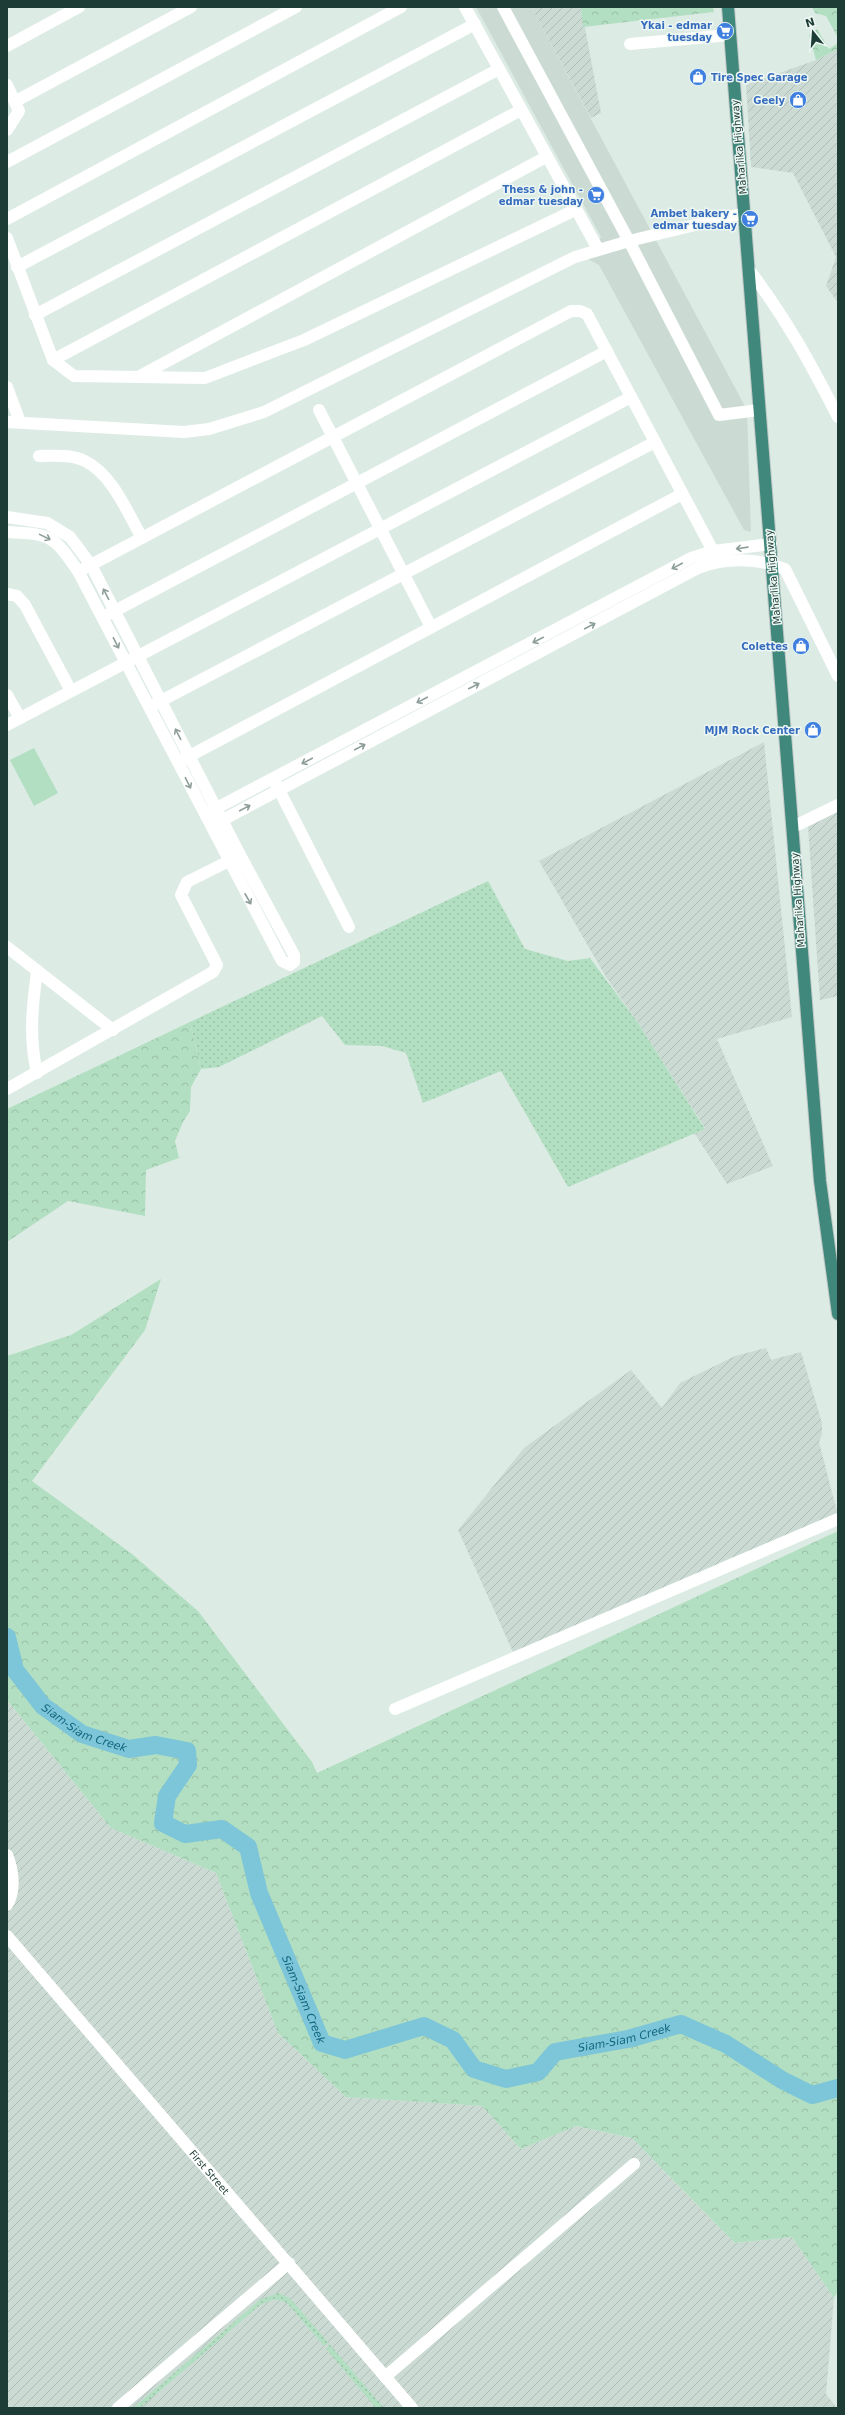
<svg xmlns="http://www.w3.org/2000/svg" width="845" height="2415" viewBox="0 0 845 2415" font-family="'DejaVu Sans',sans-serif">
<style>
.built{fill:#cbdbd4}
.industrial{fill:url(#industrial-furrows)}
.grass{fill:url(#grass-dots)}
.forest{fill:url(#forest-crowns)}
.park{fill:#b2dfc1}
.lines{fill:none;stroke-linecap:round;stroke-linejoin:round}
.river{stroke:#7dc5d8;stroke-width:18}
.trunk-casing{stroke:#c0c8c6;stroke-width:14}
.minor{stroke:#fff;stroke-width:12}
.tertiary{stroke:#fff;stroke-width:12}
.trunk{stroke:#40887c;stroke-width:12}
.oneway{stroke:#8e9e9a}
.labels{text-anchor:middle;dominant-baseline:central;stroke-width:3;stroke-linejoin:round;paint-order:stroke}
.shop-label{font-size:10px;font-weight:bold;fill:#366cbe;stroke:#edf7f3;text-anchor:end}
.street-label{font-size:10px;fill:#1d3c35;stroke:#edf7f3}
.water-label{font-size:11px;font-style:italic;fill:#11667e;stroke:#edf7f3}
</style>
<defs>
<pattern id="industrial-furrows" width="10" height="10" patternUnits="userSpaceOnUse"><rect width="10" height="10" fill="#cbdbd4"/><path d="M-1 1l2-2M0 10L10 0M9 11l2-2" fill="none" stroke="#aebdb7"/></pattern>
<pattern id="grass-dots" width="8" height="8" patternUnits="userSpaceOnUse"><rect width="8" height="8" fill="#b2dfc1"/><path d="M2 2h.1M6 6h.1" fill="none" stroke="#99c0a6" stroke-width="1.8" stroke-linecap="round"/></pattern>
<pattern id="forest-crowns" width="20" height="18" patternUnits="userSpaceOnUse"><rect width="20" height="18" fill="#b2dfc1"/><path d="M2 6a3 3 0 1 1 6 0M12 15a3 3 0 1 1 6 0" fill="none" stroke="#99c0a6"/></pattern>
</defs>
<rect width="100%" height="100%" fill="#ddebe5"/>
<polygon class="built" points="476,7 531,7 747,410 751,532 744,530 599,265 588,259 601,237"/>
<g class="industrial">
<polygon points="531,7 581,7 601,113 591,118"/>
<polygon points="838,49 838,303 826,286 836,257 793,173 751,167 746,85 816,60"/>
<polygon points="764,742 792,1017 717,1039 773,1166 727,1184 695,1134 705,1128 638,1023 606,977 539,861"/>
<polygon points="838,809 838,996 820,1000 808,826"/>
<polygon points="766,1348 771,1360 801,1352 822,1423 822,1434 819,1442 838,1515 726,1560 517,1661 458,1530 524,1448 631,1370 662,1408 680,1383 735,1356"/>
<polygon points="7,1700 111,1828 216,1873 278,2033 346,2097 482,2106 521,2149 575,2126 632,2138 735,2243 792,2237 834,2298 826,2394 837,2408 7,2408"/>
</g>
<g class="grass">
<polygon points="488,881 525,949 568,961 590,958 638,1023 705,1129 568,1187 501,1071 423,1103 406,1053 382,1046 345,1045 322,1016 219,1067 201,1069 190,1022"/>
<polygon points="279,2293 291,2299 384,2408 376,2408 326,2349 329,2346 327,2343 324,2346 287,2303 275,2299 260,2305 140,2408 133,2408 261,2299"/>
</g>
<g class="forest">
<polygon points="581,7 713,7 714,12 583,27"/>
<polygon points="812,7 838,7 838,38 826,16 815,13"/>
<polygon points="817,29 829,49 838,43 838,49 816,60 809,35"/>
<polygon points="190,1022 201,1069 191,1087 190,1111 183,1122 175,1141 179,1158 146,1170 145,1216 68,1201 7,1242 7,1109"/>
<polygon points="161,1279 145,1330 32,1481 132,1554 198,1611 312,1762 317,1773 838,1531 838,2291 834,2298 792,2237 735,2243 632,2138 576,2126 521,2149 482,2106 346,2097 278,2033 216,1873 111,1828 7,1700 7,1356 71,1335"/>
</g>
<polygon class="park" points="34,748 58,793 34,806 10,760"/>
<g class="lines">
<path class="river" id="s1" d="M7 1637 15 1670 43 1706 82 1734 129 1749 156 1745 187 1751 188 1765 167 1796 163 1823 185 1834 222 1829 248 1847 259 1893 322 2043 345 2050 424 2026 453 2040 474 2069 506 2079 538 2072 555 2052 628 2039 681 2024 726 2044 782 2080 812 2095 838 2088"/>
<defs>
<polyline id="trunk" points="728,7 820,1181 838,1314"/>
</defs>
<use href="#trunk" class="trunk-casing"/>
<g class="minor">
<polyline points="465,7 598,249"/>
<polyline points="503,7 629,241 719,415 759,410"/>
<polyline points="630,44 730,35"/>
<polyline points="7,46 79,7"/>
<polyline points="7,85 19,111 7,130"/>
<polyline points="16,101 191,7"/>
<polyline points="7,162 296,7"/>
<polyline points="7,219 401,7"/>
<polyline points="7,238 53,360 74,376 205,378 304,340 575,210"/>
<polyline points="17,267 475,24"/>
<path d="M749 270C785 316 812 366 838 417"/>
<polyline points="35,315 499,69"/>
<polyline points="53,360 521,110"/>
<polyline points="138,377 546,157"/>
<polyline points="7,387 20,422"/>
<polyline points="319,410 431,627"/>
<polyline points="7,422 184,432 209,429 264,412 575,257 629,241 745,213"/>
<path d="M39 456C54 456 72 454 85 461 113 475 127 512 142 538"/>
<path d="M7 517 47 523 70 537 91 565 240 855 294 955V962L290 965 282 961 78 571C53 535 51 534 7 532"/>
<polyline points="85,568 571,311 580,311 587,314 713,551 714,562"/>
<polyline points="7,594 17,596 25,605 71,691"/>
<polyline points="109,614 607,351"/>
<polyline points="7,695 20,718"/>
<polyline points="155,704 655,442"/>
<polyline points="7,725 631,397"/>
<polyline points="182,760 682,494"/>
<polyline points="276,784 349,927"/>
<polyline points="209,812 691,558 713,551 771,544"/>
<path d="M215 824 698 568C726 557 758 558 785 569L838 676"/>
<polyline points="7,947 113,1030"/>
<path d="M37 1073C29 1038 32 1007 37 972"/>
<polyline points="7,1089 213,972 217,965 181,895 187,882 235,858"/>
<polyline points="395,1709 838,1519"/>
<path d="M7 1855C13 1870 16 1890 7 1905"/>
<path id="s2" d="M7 1936 412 2408"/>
<polyline points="385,2377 634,2164"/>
<polyline points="118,2408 289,2263"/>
</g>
<polyline class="tertiary" points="793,827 838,805"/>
<use href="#trunk" class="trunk"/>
</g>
<defs><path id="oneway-shaft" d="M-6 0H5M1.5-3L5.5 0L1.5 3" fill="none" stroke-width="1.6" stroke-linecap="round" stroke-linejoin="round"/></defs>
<g class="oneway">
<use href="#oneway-shaft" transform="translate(45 537) rotate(26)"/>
<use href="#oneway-shaft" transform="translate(742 548) rotate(172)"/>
<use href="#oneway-shaft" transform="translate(677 566) rotate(152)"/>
<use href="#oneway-shaft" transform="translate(106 594) rotate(-117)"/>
<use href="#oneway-shaft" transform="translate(590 626) rotate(-28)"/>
<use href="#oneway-shaft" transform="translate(538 640) rotate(153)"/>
<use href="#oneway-shaft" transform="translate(116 643) rotate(63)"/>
<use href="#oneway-shaft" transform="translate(474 686) rotate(-27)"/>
<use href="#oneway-shaft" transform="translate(422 700) rotate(152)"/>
<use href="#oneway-shaft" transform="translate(178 734) rotate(-117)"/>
<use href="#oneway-shaft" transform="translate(360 747) rotate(-28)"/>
<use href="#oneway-shaft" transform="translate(307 761) rotate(152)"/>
<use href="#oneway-shaft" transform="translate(188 783) rotate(63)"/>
<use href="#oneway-shaft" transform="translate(245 808) rotate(-28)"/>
<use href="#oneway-shaft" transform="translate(248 899) rotate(61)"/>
</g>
<defs>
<symbol id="supermarket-disc" viewBox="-11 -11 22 22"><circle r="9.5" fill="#3f7fe0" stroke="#edf7f3"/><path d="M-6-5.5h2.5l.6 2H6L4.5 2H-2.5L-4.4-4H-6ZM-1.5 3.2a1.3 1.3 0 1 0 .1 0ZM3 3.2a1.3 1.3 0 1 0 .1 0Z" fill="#fff"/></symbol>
<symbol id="shop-disc" viewBox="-11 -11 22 22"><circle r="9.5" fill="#3f7fe0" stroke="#edf7f3"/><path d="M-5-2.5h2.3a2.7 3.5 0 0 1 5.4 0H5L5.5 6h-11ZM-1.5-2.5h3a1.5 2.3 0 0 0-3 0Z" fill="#fff"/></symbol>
</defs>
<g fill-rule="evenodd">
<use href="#supermarket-disc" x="715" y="21" width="20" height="20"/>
<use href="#shop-disc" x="688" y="67" width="20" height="20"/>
<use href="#shop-disc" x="788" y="90" width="20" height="20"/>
<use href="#supermarket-disc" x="586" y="185" width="20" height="20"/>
<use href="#supermarket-disc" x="740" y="209" width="20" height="20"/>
<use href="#shop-disc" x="791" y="636" width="20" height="20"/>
<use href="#shop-disc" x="803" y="720" width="20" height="20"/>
</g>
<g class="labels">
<g class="shop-label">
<text x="712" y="25">Ykai - edmar<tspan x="712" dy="12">tuesday</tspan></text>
<text x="711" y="77" text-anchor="start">Tire Spec Garage</text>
<text x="785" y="100">Geely</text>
<text x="583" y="189">Thess &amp; john -<tspan x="583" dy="12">edmar tuesday</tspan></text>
<text x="737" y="213">Ambet bakery -<tspan x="737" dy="12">edmar tuesday</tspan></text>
<text x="788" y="646">Colettes</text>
<text x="800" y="730">MJM Rock Center</text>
</g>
<g class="street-label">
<text transform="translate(739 147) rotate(-95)">Maharlika Highway</text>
<text transform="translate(773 577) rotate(-95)">Maharlika Highway</text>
<text transform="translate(798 900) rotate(-94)">Maharlika Highway</text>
<text stroke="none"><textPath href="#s2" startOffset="311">First Street</textPath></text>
</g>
<g class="water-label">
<text stroke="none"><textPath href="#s1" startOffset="127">Siam-Siam Creek</textPath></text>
<text stroke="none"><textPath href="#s1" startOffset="571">Siam-Siam Creek</textPath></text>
<text stroke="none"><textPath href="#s1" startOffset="956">Siam-Siam Creek</textPath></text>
</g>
</g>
<rect width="845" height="2415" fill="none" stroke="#1d3c35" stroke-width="16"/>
<g transform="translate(813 32) rotate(343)" stroke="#edf7f3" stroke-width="3" paint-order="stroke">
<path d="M0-3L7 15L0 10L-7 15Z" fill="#1d3c35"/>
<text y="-6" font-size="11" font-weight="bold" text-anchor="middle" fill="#1d3c35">N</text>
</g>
</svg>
